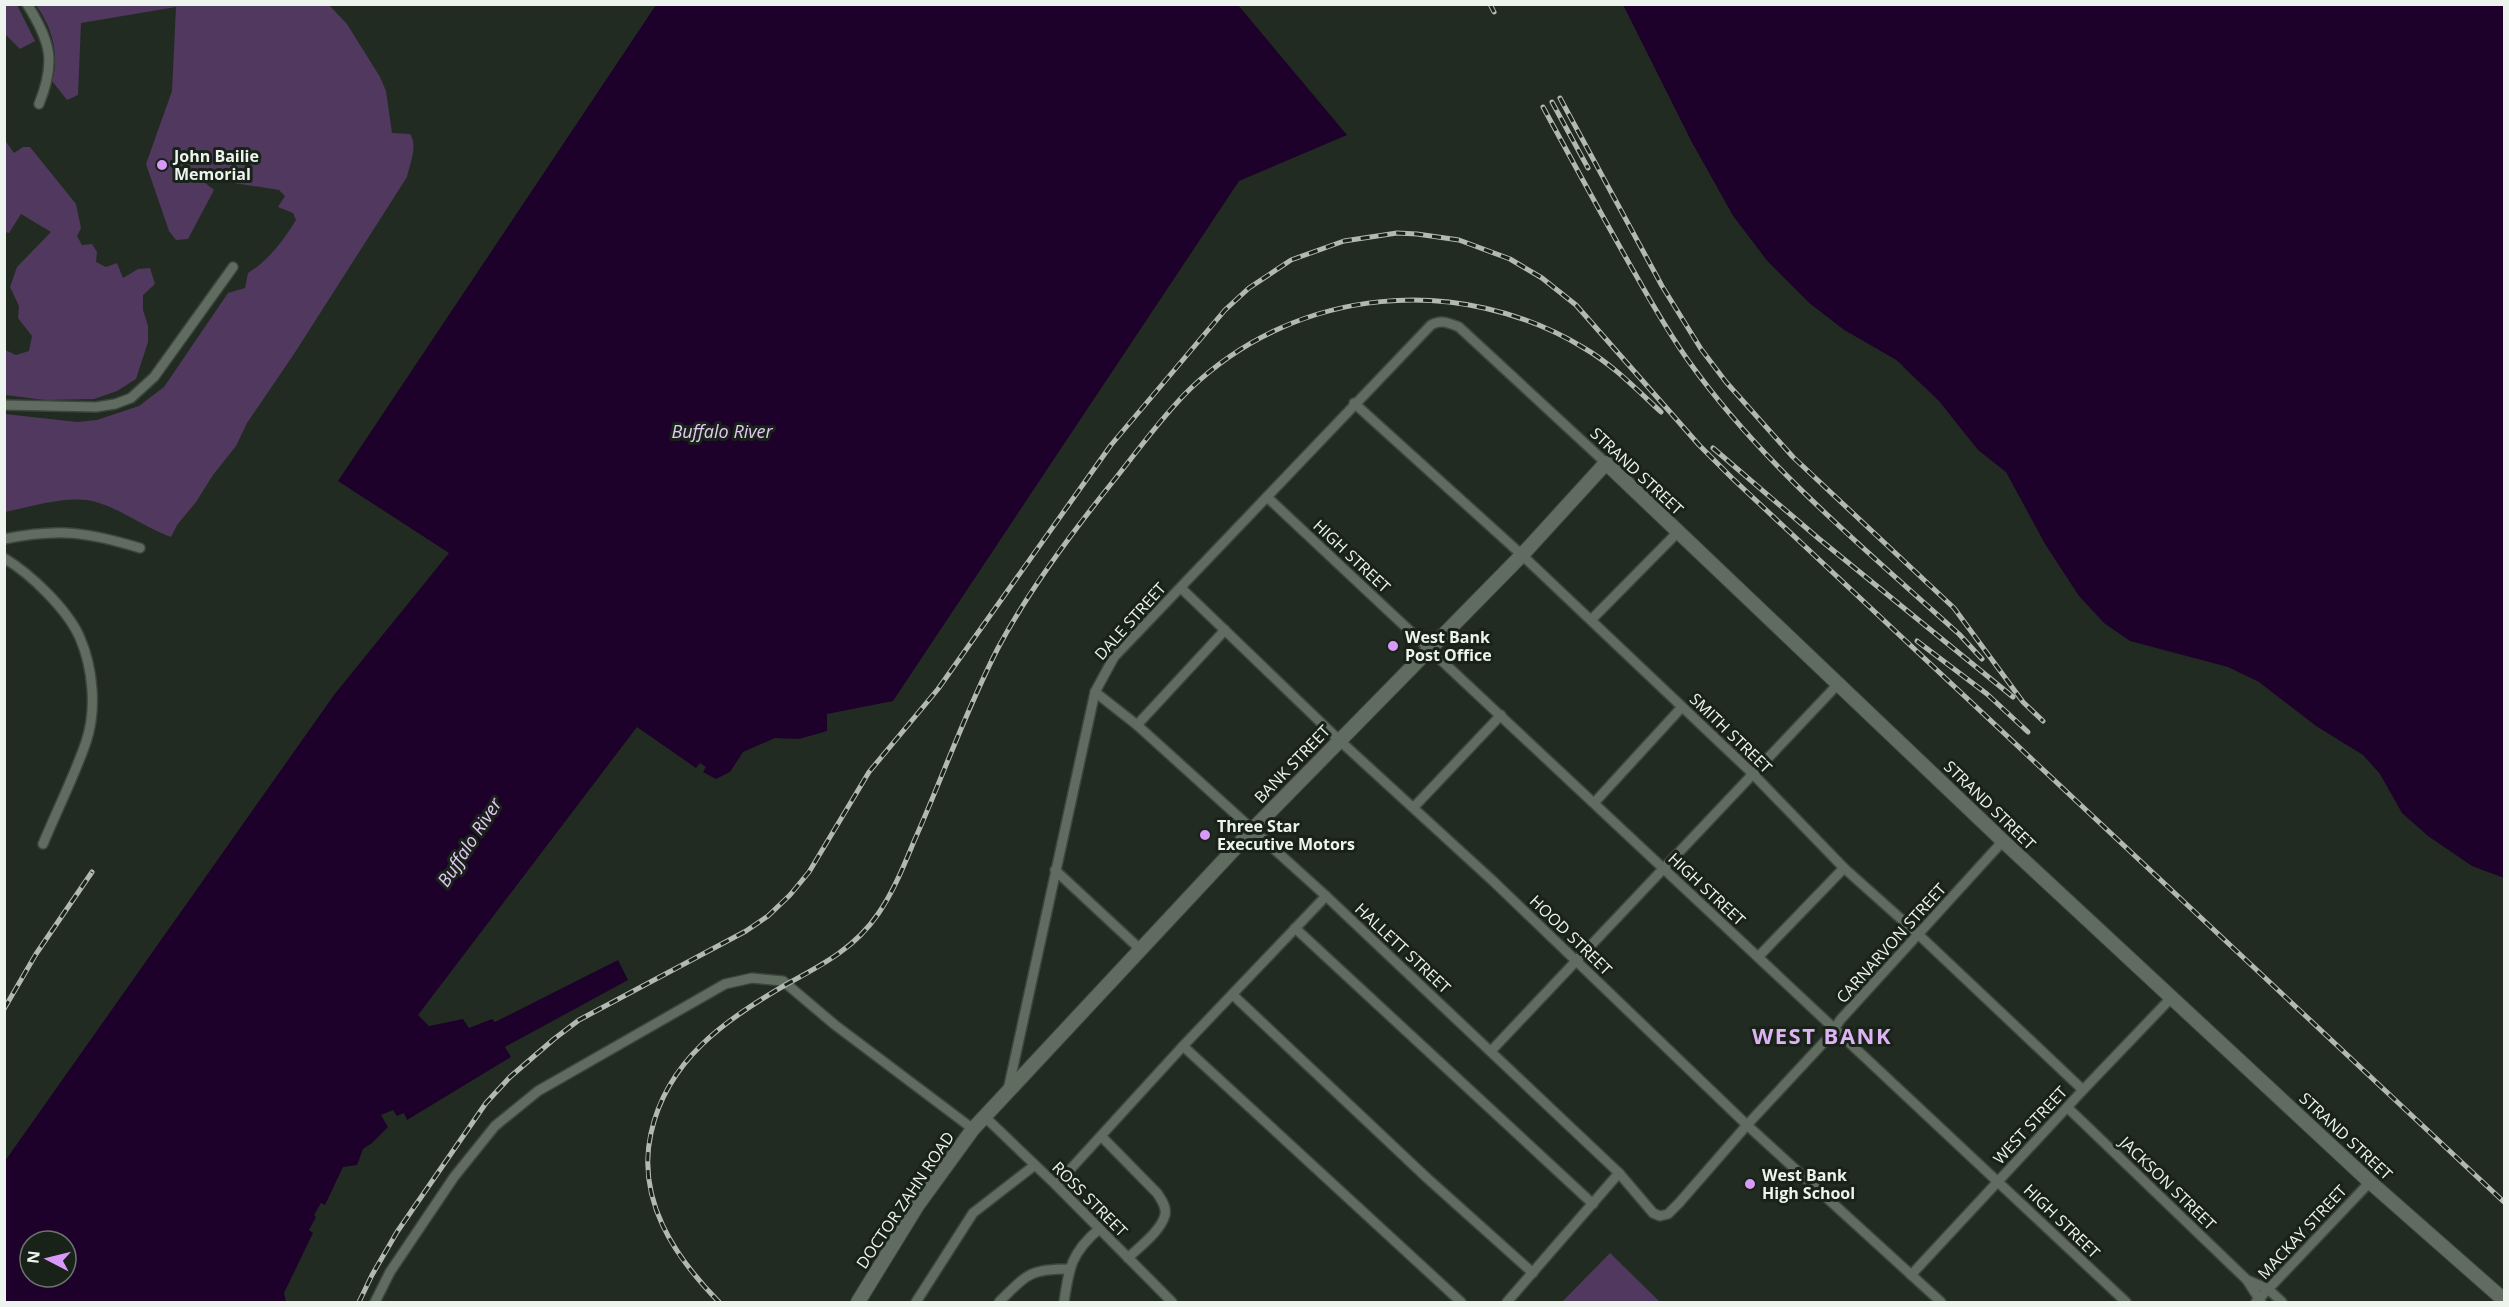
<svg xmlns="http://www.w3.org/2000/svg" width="2509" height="1307" viewBox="0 0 2509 1307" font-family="'Open Sans',sans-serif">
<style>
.green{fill:#51385e}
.water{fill:#1e012a;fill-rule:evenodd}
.pier{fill:#212b22}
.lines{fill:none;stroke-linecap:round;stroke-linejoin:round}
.street-casing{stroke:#3d453e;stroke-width:12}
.secondary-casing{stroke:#3d453e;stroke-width:16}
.street{stroke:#616c61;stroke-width:9}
.secondary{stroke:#616c61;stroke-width:14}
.rail-casing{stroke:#b2b9b2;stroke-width:5}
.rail{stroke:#182219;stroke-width:3;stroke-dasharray:9;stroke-linecap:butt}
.poi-dot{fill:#d89af8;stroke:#182219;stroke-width:2}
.labels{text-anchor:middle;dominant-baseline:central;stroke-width:6;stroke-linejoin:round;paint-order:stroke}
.poi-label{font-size:16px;font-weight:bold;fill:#edf3ed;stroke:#182219;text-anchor:start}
.street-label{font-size:16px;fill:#edf3ed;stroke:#182219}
.water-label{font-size:18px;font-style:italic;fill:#e5c7f5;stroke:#182219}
.district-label{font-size:22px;font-weight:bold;letter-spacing:1.5px;fill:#deb3f4;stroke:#182219}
</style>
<rect width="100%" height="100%" fill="#212b22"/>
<g class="green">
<polygon points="4,5 17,5 35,41 20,49 5,34"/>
<path d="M36 5H329L347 24 380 77 386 91 392 133 410 134C418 146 410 163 407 177L294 354 247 423 236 446 213 475 196 502 177 525 171 537C145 528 114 504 87 500 60 497 30 507 5 512V414L77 422 97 420 139 406 164 387 228 293 245 288 248 273C268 261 284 240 296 220L293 213 278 207 285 196 279 190 221 181 208 172 204 182 214 190 188 239 176 240 169 231 146 164 172 91 176 7 81 23 78 95 67 100 52 81C60 55 52 27 36 5Z"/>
<polygon points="4,139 14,153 23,147 30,147 76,204 81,228 77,236 82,245 92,244 97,252 96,262 106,267 117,263 123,278 138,269 150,268 155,284 143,295 143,310 148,326 148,342 136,379 117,391 94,399 45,400 5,395 5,350 16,355 29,351 32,336 18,318 19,306 10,287 17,267 51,232 21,214 9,233 5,232"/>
<polygon points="1610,1253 1660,1302 1562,1302"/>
</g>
<g class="water">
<path d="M656 5H1238L1347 135 1239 181 893 701 827 714V731L799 739 775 738 743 752 730 772 716 779 703 772 706 767 700 763 696 768 637 727 418 1015 429 1026 463 1019 469 1028 492 1019 495 1022 618 960 628 980 505 1047 511 1057 407 1120 404 1113 397 1116 393 1110 381 1115 388 1127 372 1143 363 1149 357 1165 343 1167 325 1205 321 1203 314 1215 316 1217 309 1230 313 1233 284 1293 286 1302H5V1161L334 695 449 553 338 481ZM30 1241H66V1277H30Z"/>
<polygon points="1623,5 2504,5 2504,878 2472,866 2428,836 2402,813 2380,774 2363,755 2316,726 2259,682 2228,667 2130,641 2104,623 2079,596 2045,544 2006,472 1978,450 1939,401 1896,360 1844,330 1809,303 1768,262 1733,216 1691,141"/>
</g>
<polygon class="pier" points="1620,4 1623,5 1691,141 1733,216 1768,262 1809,303 1844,330 1896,360 1903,366 1902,370 1869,346 1843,332 1808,306 1766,264 1730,217 1688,142"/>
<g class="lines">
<defs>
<g id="street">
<path d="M27 4C51 42 56 62 39 104"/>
<polyline points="1354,403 1522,555 1752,773 1844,868 1919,935 2083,1090"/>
<polyline points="4,405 96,407 115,404 131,398 154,377 233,267"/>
<polyline points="1267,497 2126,1302"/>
<path d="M4 539C60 528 87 532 140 548"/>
<path d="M4 558C31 574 68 610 80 638 93 668 97 710 86 742 74 777 57 810 43 844"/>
<polyline points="1181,588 1339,740 1493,881 1747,1125 1941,1302"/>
<polyline points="1591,620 1678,532"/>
<polyline points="1095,692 1137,725 1326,896 1619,1173 1653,1213 1660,1216 1668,1214 1679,1203 1747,1125 1826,1040 1841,1019 2003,841"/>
<polyline points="1137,725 1225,630"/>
<polyline points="1594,803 1682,707"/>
<polyline points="1414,807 1501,715"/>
<polyline points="1055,870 1141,950"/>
<polyline points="1295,928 1593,1204"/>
<polyline points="1758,957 1844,868"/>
<polyline points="1233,995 1427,1178 1533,1273"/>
<polyline points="1183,1046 1461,1302"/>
<polyline points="1491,1051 1839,683"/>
<path d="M1008 1090 1095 692 1114 657 1431 325C1441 319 1449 323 1459 327L1606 463"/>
<polyline points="2068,1108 2247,1280 2261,1302"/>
<polyline points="985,1117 1056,1185 1172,1302"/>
<path d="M1101 1136 1157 1193C1161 1199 1167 1207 1165 1215 1161 1231 1139 1247 1128 1258"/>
<polyline points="1056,1185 1183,1046 1326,896"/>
<polyline points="1911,1275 2083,1090 2172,997"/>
<polyline points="2247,1280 2268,1289 2282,1302"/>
<polyline points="375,1302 390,1272 454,1177 495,1126 538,1091 725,984 752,978 783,981 835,1025 973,1129"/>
<polyline points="916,1302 973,1213 1035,1165"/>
<path d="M999 1302C1027 1275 1028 1269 1069 1269"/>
<path d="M1064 1302C1069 1268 1071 1253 1099 1229"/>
<polyline points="1507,1302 1619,1173"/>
<polyline points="2256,1302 2370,1182"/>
</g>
<polyline id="secondary" points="858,1302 917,1206 973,1129 1253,829 1522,555 1606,463 2003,841 2370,1182 2504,1300"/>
</defs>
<use href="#street" class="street-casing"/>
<use href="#secondary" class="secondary-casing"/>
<use href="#street" class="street"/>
<use href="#secondary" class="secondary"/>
<defs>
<g id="rail">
<polyline points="1490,4 1494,12"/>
<polyline points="1560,98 1662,286 1701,349 1726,382 1793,457 1954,608 2023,702 2043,721"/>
<polyline points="1552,102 1588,168"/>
<path d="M1543 107C1573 162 1602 216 1633 270 1651 302 1669 334 1690 363 1763 465 1866 550 1959 634L1982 659"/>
<polyline points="1713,448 1818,538 2013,697"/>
<polyline points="1917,641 1987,694 2028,732"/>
<polyline points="4,1009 36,954 92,872"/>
<polyline points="359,1302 372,1275 397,1232 486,1103 510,1077 554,1039 579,1020 746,931 768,916 790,895 809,872 869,772 938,689 1111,445 1225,310 1249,288 1291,260 1344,241 1397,233 1417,234 1459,240 1510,259 1542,278 1576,305 1699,445 1732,478 2504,1202"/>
<path d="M719 1302C675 1257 636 1200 651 1133 667 1060 726 1019 787 984 822 965 855 948 878 914 894 891 904 865 915 839 943 776 966 710 998 648 1029 590 1070 535 1111 484 1137 452 1162 416 1191 388 1298 286 1460 273 1584 348 1613 365 1636 389 1661 412"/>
</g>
</defs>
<use href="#rail" class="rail-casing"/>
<use href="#rail" class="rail"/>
</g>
<g class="poi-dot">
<circle cx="162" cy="165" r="6"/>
<circle cx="1393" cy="646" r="6"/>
<circle cx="1205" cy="835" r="6"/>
<circle cx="1750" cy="1184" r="6"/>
</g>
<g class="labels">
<g class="poi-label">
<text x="174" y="156">John Bailie<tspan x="174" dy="18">Memorial</tspan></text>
<text x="1405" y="637">West Bank<tspan x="1405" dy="18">Post Office</tspan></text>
<text x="1217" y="826">Three Star<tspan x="1217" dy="18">Executive Motors</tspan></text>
<text x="1762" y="1175">West Bank<tspan x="1762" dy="18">High School</tspan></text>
</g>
<g class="street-label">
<text transform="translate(1637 471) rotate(43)">STRAND STREET</text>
<text transform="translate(1352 556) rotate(43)">HIGH STREET</text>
<text transform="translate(1130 621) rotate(-48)">DALE STREET</text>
<text transform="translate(1731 733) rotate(44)">SMITH STREET</text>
<text transform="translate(1292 764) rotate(-46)">BANK STREET</text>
<text transform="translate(1990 805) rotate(44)">STRAND STREET</text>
<text transform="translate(1707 889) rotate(43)">HIGH STREET</text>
<text transform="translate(1571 935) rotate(44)">HOOD STREET</text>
<text transform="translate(1891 943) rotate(-48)">CARNARVON STREET</text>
<text transform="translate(1403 948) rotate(43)">HALLETT STREET</text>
<text transform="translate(2030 1125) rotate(-47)">WEST STREET</text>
<text transform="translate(2346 1136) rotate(43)">STRAND STREET</text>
<text transform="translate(2168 1183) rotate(44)">JACKSON STREET</text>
<text transform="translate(1090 1199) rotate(45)">ROSS STREET</text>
<text transform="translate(905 1200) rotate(-56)">DOCTOR ZAHN ROAD</text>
<text transform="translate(2062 1221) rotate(44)">HIGH STREET</text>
<text transform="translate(2302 1232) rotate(-47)">MACKAY STREET</text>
</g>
<g class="water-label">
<text x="722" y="431">Buffalo River</text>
<text transform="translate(469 842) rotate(-57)">Buffalo River</text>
</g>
<g class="district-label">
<text x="1822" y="1035">WEST BANK</text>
</g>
</g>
<rect width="2509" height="1307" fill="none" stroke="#edf3ed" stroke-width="12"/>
<g transform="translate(48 1259) rotate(277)"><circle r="28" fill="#182219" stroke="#6d766e" stroke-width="1.5"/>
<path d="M0-4.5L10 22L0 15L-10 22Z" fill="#d89af8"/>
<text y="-9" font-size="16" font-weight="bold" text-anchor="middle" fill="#edf3ed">N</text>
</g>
</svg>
